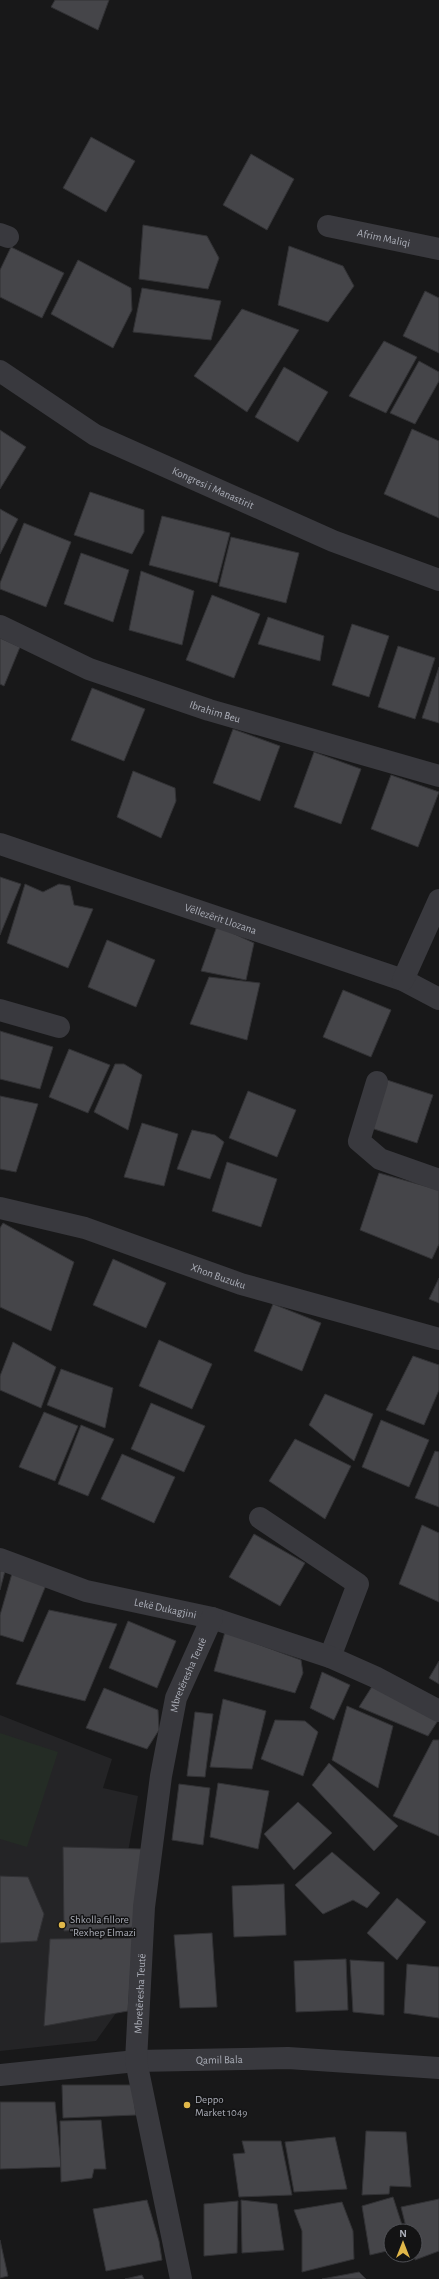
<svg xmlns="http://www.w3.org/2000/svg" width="439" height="2279" viewBox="0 0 439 2279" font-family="'Alegreya Sans',sans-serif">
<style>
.built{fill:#242426}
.green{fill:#242c25}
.building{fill:#454549;stroke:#323235}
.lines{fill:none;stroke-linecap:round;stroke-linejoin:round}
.minor{stroke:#39393e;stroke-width:22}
.poi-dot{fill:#e0b749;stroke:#131314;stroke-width:1.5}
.labels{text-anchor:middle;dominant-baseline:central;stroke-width:3;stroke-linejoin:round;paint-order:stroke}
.street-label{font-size:11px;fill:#abaeb8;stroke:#131314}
.poi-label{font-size:11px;fill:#abaeb8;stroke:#131314;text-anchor:start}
</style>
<rect width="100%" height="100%" fill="#181819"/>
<polygon class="built" points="0,1715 112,1759 103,1788 138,1796 128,1852 122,1913 116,2013 96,2041 0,2051"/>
<polygon class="green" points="0,1733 58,1752 27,1847 0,1839"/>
<g class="building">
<polygon points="55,0 109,0 98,30 51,7"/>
<polygon points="91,137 135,161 106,212 63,188"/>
<polygon points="251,154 294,179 267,230 223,205"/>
<polygon points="143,225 207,236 219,258 208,289 139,279"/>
<polygon points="289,246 343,266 354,286 328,322 278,305"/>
<polygon points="11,247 64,273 42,318 0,297 0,270"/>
<polygon points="78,260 131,288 132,310 113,348 51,314"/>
<polygon points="142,288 221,301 211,340 133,332"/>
<polygon points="425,291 439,298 439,353 403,336"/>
<polygon points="242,309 299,330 247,412 194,376"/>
<polygon points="384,341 417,357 386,413 349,396"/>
<polygon points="419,361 439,372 439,381 415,424 390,413"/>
<polygon points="284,367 328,392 298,442 255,417"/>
<polygon points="412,429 439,441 439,518 384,494"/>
<polygon points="0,430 26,447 0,489"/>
<polygon points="90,492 144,510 144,532 132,554 74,535"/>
<polygon points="0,509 18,519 0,554"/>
<polygon points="162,516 230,533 217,583 149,565"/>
<polygon points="24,523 71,542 46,607 0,589 0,583"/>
<polygon points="231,537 299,553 286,603 219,586"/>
<polygon points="81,553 129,570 113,622 64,604"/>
<polygon points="141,571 194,591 182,645 129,630"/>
<polygon points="212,595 260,614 234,678 186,660"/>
<polygon points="268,617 324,636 320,661 258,644"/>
<polygon points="352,624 389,636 369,697 332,685"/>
<polygon points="0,638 20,647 4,686 0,684"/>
<polygon points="398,646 435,658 415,719 378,707"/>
<polygon points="439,667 439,723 422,718"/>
<polygon points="92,688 145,709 124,761 71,740"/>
<polygon points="233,729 280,746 260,801 213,783"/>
<polygon points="314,752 361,769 341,824 294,807"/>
<polygon points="133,771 175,788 176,801 161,838 117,817"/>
<polygon points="391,775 439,792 418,847 371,829"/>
<polygon points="0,877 21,884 0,935"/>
<polygon points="25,884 43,892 59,884 70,886 74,905 93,909 68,968 7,943"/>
<polygon points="217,926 254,943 246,980 201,971"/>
<polygon points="107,940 155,960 136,1007 88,987"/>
<polygon points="209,977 260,983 247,1040 190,1024"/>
<polygon points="343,990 391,1010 371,1057 323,1037"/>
<polygon points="0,1031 53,1047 40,1089 0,1079"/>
<polygon points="69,1049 110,1065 88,1113 49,1097"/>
<polygon points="115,1064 124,1064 142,1075 128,1130 94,1112"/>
<polygon points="384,1079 433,1095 417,1143 368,1127"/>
<polygon points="248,1091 296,1110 277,1157 229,1138"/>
<polygon points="0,1096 38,1104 16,1172 0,1169"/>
<polygon points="142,1123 178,1134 164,1186 124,1177"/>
<polygon points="192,1130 215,1135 224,1142 210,1179 177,1169"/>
<polygon points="227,1162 277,1179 261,1227 212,1211"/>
<polygon points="379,1173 439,1190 439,1244 432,1259 360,1230"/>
<polygon points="3,1223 74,1262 51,1331 0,1307 0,1228"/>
<polygon points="113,1259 166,1283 146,1328 93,1305"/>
<polygon points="439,1278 439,1303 429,1299"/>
<polygon points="273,1304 321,1323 302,1371 254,1351"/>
<polygon points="159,1340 212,1364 192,1409 139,1386"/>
<polygon points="13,1342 56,1367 41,1408 0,1390 0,1376"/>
<polygon points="413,1356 439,1365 439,1390 424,1425 386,1410"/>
<polygon points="61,1369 113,1388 105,1428 47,1405"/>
<polygon points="325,1394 373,1414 354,1461 309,1425"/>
<polygon points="151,1403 205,1426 184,1472 131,1449"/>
<polygon points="44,1412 78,1426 55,1481 19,1467"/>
<polygon points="381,1420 429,1440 409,1487 362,1467"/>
<polygon points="81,1425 114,1439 88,1496 58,1484"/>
<polygon points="295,1439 351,1466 325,1519 269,1481"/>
<polygon points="435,1451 439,1452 439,1507 415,1498"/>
<polygon points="122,1454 175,1477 154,1523 101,1499"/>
<polygon points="422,1525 439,1533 439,1602 399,1584"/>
<polygon points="254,1534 305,1563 280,1606 229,1577"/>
<polygon points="13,1570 46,1585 23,1642 0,1635 0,1615"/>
<polygon points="0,1571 5,1571 0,1590"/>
<polygon points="49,1610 117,1624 85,1701 16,1684"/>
<polygon points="128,1621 176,1641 157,1688 109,1668"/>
<polygon points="225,1632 301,1660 303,1673 295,1693 214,1671"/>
<polygon points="439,1661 439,1684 429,1678"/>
<polygon points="322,1672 350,1685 334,1720 310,1708"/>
<polygon points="373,1685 439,1719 428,1736 359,1707"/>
<polygon points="104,1688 158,1710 159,1730 147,1749 86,1728"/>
<polygon points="223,1699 266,1711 252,1769 210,1767"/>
<polygon points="347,1706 393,1726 378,1788 332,1760"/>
<polygon points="195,1712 213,1714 205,1777 187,1776"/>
<polygon points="275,1720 305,1721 318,1732 303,1776 261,1759"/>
<polygon points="433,1740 439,1740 439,1836 393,1816"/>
<polygon points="329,1763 398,1826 374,1851 312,1785"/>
<polygon points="218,1783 269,1791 258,1849 210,1837"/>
<polygon points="179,1784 210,1788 203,1845 172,1840"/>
<polygon points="298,1802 332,1833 294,1870 264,1834"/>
<polygon points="63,1847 142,1849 137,1927 64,1931"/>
<polygon points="332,1852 380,1893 367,1908 353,1900 323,1914 295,1885"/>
<polygon points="0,1876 28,1877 44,1914 37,1941 0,1943"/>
<polygon points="284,1884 286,1935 234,1937 232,1886"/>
<polygon points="397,1898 426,1922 397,1960 367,1933"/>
<polygon points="212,1933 217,2007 180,2008 174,1935"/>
<polygon points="133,1938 128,2011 44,2026 50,1939"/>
<polygon points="346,1959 348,2010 296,2012 294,1961"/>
<polygon points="350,1960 384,1962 384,2015 353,2012"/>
<polygon points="407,1964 439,1967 439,2018 404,2013"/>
<polygon points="62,2085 132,2085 136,2115 63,2118"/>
<polygon points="0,2102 55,2102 61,2167 0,2169"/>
<polygon points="101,2120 106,2169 94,2169 92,2178 61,2182 60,2121"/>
<polygon points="366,2131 406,2132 411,2187 390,2186 389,2194 362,2195"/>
<polygon points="335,2137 347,2189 294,2192 285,2142"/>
<polygon points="242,2141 281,2141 292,2195 239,2197 233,2154 245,2153"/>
<polygon points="393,2197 404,2231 391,2231 391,2250 370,2255 362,2206"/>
<polygon points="439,2199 439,2251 415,2260 415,2231 407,2231 401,2207"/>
<polygon points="147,2200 159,2241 162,2260 106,2271 93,2209"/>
<polygon points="241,2200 277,2204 284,2250 242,2253"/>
<polygon points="238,2201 237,2253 204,2256 204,2204"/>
<polygon points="342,2202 353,2231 354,2259 302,2272 302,2231 294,2210"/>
<polygon points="0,2240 8,2276 0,2278"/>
<polygon points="359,2272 366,2279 322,2279"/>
<polygon points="142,2275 144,2279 125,2279"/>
</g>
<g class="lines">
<g class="minor">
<path id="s1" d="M328 226 439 249"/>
<polyline points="0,234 8,237"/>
<path id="s2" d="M0 371 95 435 333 541 439 580"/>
<path id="s3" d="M0 626 89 669 209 710 439 776"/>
<path id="s4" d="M0 844 403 980 439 999"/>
<polyline points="403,980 439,900"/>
<polyline points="0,1010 59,1027"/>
<polyline points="377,1082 359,1141 380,1159 439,1180"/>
<path id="s5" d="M0 1208 85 1228 241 1284 439 1339"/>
<polyline points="260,1518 358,1584 330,1657"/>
<path id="s6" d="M0 1559 86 1591 212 1618 330 1657 375 1677 439 1711"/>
<path id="s7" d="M0 2075 136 2061 288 2058 439 2068"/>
<path id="s8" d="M181 2279 136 2061 144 1907 161 1776 176 1698 212 1618"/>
</g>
</g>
<g class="poi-dot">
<circle cx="62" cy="1925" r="4"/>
<circle cx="187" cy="2105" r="4"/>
</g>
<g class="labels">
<g class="street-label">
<text stroke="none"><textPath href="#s1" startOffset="57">Afrim Maliqi</textPath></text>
<text stroke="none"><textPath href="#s2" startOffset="244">Kongresi i Manastirit</textPath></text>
<text stroke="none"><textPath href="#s3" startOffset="232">Ibrahim Beu</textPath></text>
<text stroke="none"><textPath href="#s4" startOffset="233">Vëllezërit Llozana</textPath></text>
<text stroke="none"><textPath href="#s5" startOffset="229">Xhon Buzuku</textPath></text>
<text stroke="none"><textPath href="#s6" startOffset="173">Lekë Dukagjini</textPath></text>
<text stroke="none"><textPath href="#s8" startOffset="614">Mbretëresha Teutë</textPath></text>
<text stroke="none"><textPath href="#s8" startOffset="290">Mbretëresha Teutë</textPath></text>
<text stroke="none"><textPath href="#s7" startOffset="220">Qamil Bala</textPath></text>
</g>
<g class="poi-label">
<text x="70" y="1919">Shkolla fillore<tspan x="70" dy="13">"Rexhep Elmazi</tspan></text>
<text x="195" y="2099">Deppo<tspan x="195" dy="13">Market 1049</tspan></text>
</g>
</g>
<g transform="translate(403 2243)"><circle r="19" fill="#131314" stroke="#505156"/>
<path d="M0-3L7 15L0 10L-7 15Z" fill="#e0b749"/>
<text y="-6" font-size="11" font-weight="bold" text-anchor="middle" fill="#abaeb8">N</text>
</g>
</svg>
